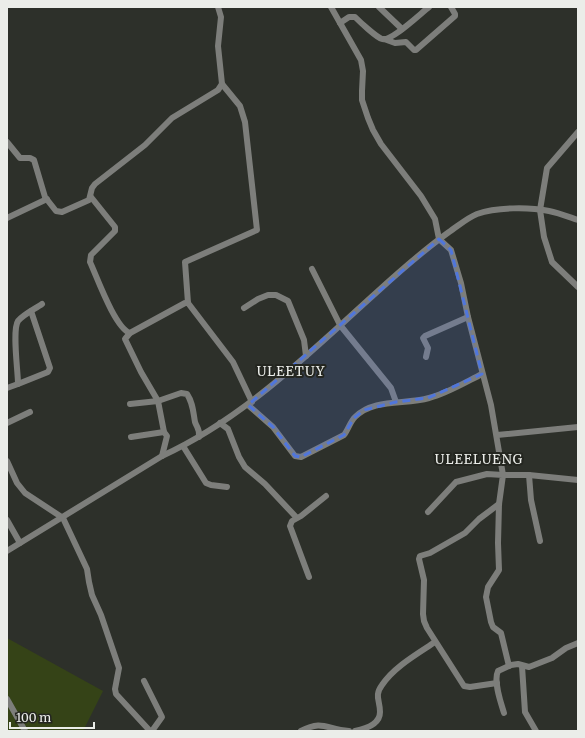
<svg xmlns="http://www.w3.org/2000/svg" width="585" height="738" viewBox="0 0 585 738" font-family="Merriweather,serif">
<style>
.green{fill:#354317}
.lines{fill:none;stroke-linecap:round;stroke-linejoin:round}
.minor{stroke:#7d7e7b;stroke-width:6}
.marked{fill:#5076dc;fill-opacity:0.2;stroke:#5076dc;stroke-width:3;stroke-dasharray:8 5;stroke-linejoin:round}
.labels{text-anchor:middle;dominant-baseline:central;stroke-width:4;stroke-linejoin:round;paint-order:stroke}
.quarter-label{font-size:13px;letter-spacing:1px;fill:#ebede9;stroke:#242620}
</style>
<rect width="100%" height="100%" fill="#2d302a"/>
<polygon class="green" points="7,638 103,691 83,731 7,731"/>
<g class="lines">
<g class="minor">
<polyline points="331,7 361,60 363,71 362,91 362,100 368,118 373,130 381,144 421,196 435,219 439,239 451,250 461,283 468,317 491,405 503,475 529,475 578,480"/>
<polyline points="379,7 402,29"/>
<path d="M340 23 349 17H355C360 22 376 37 382 39 391 42 421 13 429 7"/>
<polyline points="384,39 395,43 406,42 414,50 416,50 455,16 455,14 451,7"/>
<polyline points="222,84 240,106 245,122 257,230 185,262 188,303 233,362 252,402"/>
<polyline points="578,132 547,168 540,210 544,237 552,262 578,287"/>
<polyline points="7,142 20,158 30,158 34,160 45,197 56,211 62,212 89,200 92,188 95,184 145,145 172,118 218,90 222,84 218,46 221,17 218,7"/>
<path d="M91 197 115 227V231L91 255 90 262C97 277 115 328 130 333"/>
<polyline points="7,218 47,199"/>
<polyline points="312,269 340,325 391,388 396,402"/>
<polyline points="244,308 258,299 268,295 276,295 288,301 304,340 306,356"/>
<polyline points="426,357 428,348 423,338 425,336 468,317"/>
<polyline points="18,384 48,372 50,368 31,311"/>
<path d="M7 388 18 384C18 371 12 330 18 321 24 314 35 309 42 304"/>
<path d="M130 404 158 401 181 393 187 394C193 403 193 411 195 422 197 428 200 429 199 437"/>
<path d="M248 405 273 427 295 456 301 457 344 435C348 430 350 422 355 417 374 398 405 405 429 398 446 394 466 382 482 374"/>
<polyline points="7,423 30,412"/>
<polyline points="220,423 228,429 239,457 245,467 265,484 296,517"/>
<polyline points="497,435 578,427"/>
<polyline points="131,437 164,432"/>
<polyline points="183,446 206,483 211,485 227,487"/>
<polyline points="162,456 167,436 164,432 158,401 141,372 125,339 130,333 185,303 188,303"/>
<polyline points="7,461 17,483 25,493 63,518 87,569 89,582 92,595 101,615 119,668 115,689 116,694 150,731"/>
<polyline points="529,475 531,500 540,541"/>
<polyline points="428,512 456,482 487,474 503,475 499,504 498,543 499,570 488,587 486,597 491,622 493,627 501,633 509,666"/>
<polyline points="7,520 20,543"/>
<path d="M7 551 162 456C245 418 310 352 377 292 400 271 424 250 449 232 458 226 467 218 477 214 497 207 529 207 549 211 559 213 569 217 578 220"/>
<polyline points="309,577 290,526 292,521 301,516 326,496"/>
<polyline points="522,666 525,712 536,731"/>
<polyline points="144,681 162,717 152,731"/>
<polyline points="497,683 470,687 464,686 427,628 424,621 423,614 424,580 419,559 420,556 430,553 465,533 479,519 499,504"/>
<polyline points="7,699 25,731"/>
<path d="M504 713C501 703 493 681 498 671L511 665 518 664 529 667 552 658 566 648 578 643"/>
<path d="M301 731C323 719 327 730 349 731"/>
<path d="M355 731C365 729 380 724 380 712 380 700 374 696 382 685 394 667 417 654 435 642"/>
</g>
</g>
<path class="marked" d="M439 239 451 250 482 374 428 398 396 402 364 410 354 418 344 435 301 457 295 456 273 427 248 405Z"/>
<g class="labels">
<g class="quarter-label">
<text x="291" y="371">ULEETUY</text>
<text x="479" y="459">ULEELUENG</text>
</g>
</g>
<rect width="585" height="738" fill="none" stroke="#ebede9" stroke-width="16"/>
<path d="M10 722v6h84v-6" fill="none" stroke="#ebede9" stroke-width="2"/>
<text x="16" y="722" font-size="12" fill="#ebede9" stroke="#242620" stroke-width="3" paint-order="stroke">100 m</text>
</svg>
